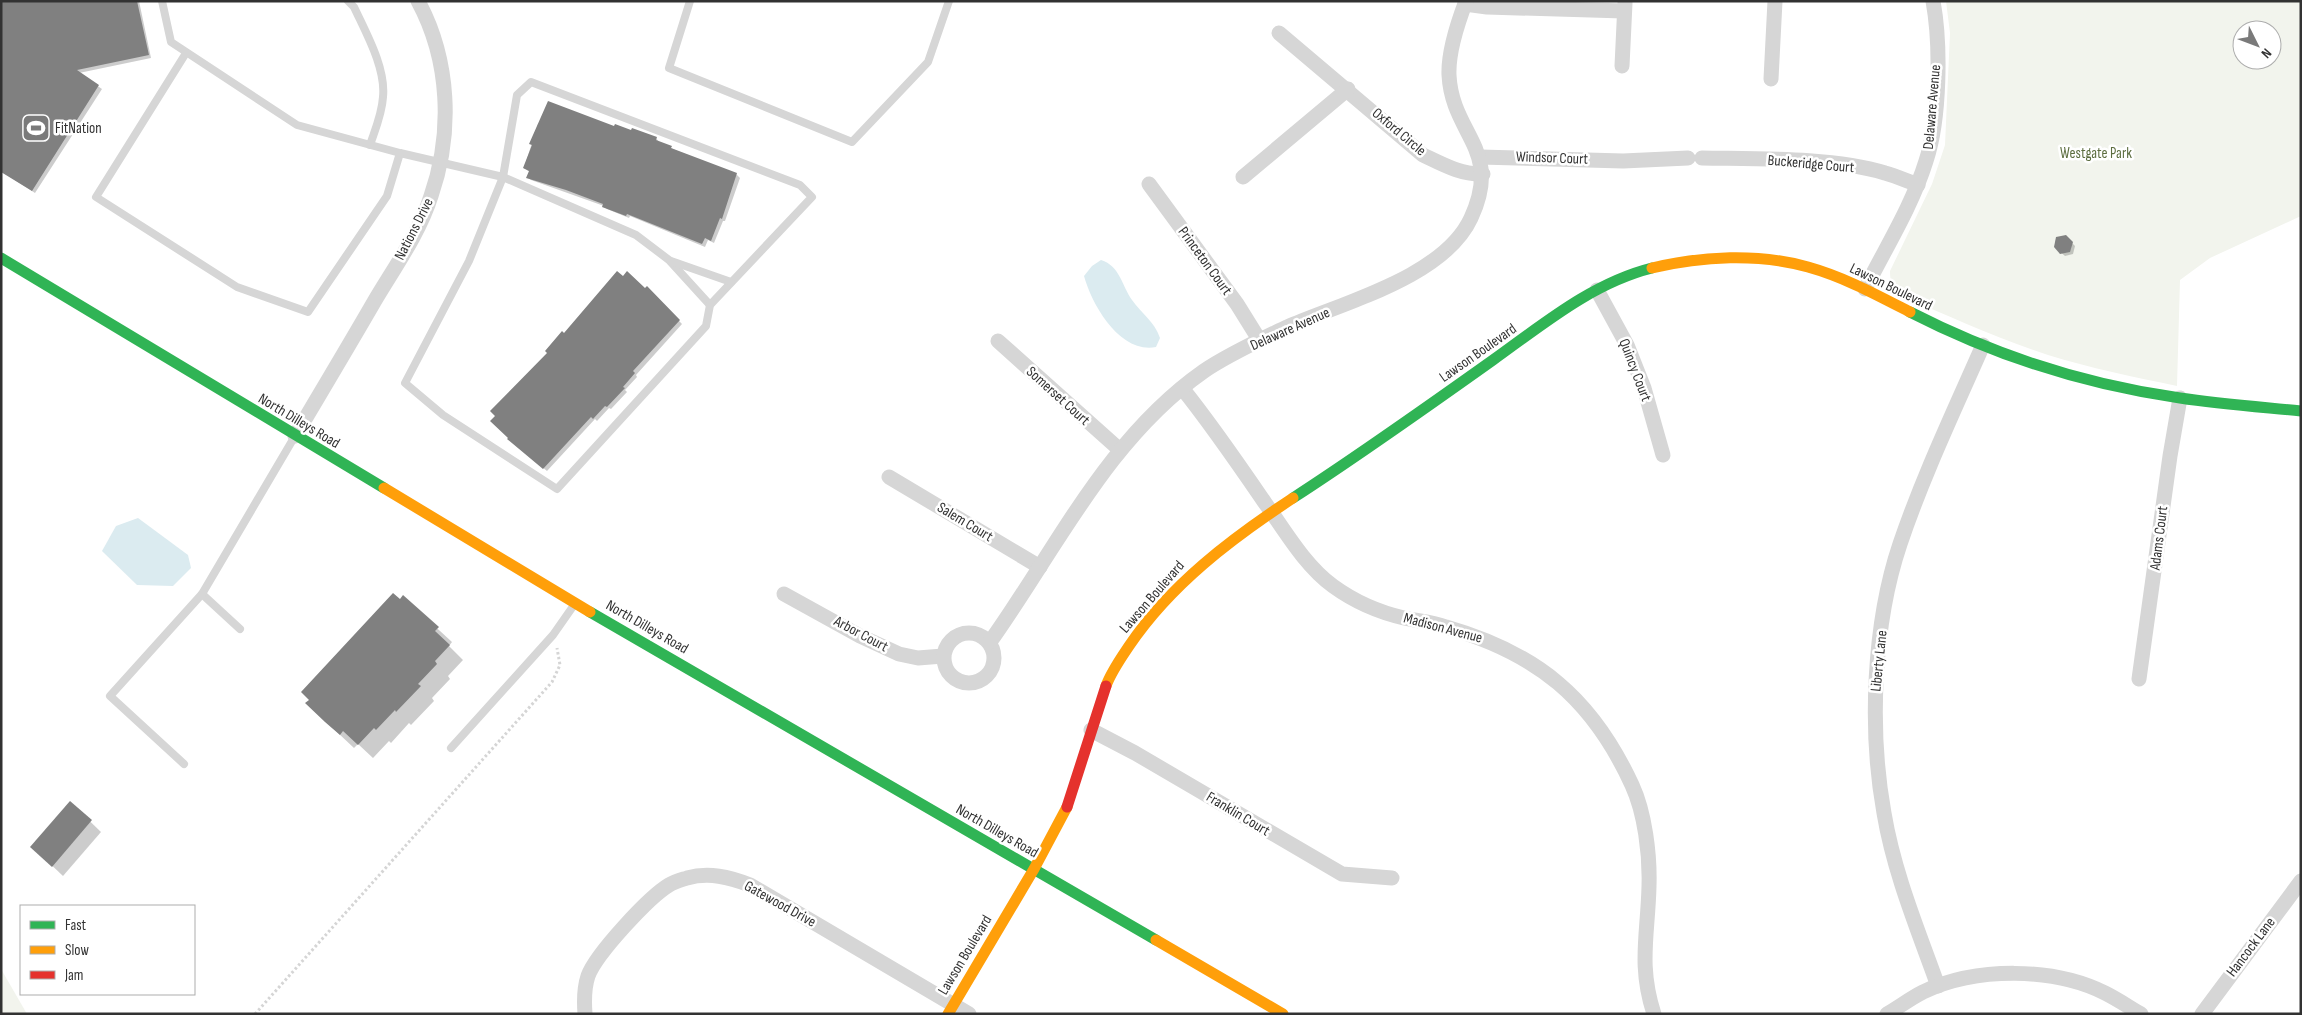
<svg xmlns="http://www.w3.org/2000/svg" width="2302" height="1015" viewBox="0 0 2302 1015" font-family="'Sofia Sans Condensed',sans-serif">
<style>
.green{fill:#f2f4ed;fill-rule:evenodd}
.water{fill:#dbebf0}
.shadow{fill:#0003}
.building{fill:#808080}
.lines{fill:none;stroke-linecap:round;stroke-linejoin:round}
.path{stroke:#d5d5d5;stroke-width:3;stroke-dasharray:2.5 2.5;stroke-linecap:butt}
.lane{stroke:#d6d6d6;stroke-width:8}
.street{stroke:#d6d6d6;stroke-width:15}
.fast{stroke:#30b455;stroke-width:11}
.slow{stroke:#ff9f0a;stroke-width:11}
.jam{stroke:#e5322d;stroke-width:11}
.labels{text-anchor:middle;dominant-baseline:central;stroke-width:5;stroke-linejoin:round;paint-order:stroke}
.street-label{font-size:15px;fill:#323232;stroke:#fff}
.poi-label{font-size:15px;fill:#323232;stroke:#fff;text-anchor:start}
.park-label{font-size:15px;fill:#5c6d3f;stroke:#fff}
</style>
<rect width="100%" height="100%" fill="#fff"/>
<g class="green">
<path d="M1946 1H2301V216L2210 258 2180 280 2177 386C2134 377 2090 368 2048 355 1997 338 1948 316 1900 295 1892 287 1890 282 1890 271L1932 184 1945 145 1950 33ZM2242 30H2272V60H2242Z"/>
<polygon points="1,969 27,1014 1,1014"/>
</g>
<g class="water">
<path d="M1101 260C1120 266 1122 286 1132 300 1142 314 1154 321 1160 338L1156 347C1120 354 1092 305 1084 276L1092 266Z"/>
<polygon points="138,518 188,555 191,568 173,586 137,585 102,551 116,526"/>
</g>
<g class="shadow">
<polygon points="1,1 139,1 151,58 79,73 102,89 35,193 1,171"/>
<polygon points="538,124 615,128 656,138 659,142 675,150 736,174 740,178 725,221 723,221 714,243 708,240 705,247 630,216 629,218 607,209 604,206 531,180 528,177 530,172 524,168"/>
<polygon points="2065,236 2075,246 2073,254 2065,256 2055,247"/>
<polygon points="647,288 682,324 636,375 637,377 625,390 627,392 611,409 609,408 597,421 595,419 547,471 512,442 565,335"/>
<polygon points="403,597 452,642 449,646 463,660 448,676 450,679 432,698 434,701 411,725 409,723 391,743 389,741 373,758 358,744 354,748 321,717"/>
<polygon points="70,802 101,832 63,876 43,857"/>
</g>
<g class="building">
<polygon points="1,1 137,1 149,55 77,70 99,85 32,191 1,172"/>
<polygon points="548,101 614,126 615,124 631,130 632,128 657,137 656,140 672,146 671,148 737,173 722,219 720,218 711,241 705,238 702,244 627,214 626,216 602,207 603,204 566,190 526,178 529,171 523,168 532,145 529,144"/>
<polygon points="2066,235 2073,242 2070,252 2060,254 2054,247 2056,237"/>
<polygon points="617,271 623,276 627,271 645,288 647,286 680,320 633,371 635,373 623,387 625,388 607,407 605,406 593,419 591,417 543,469 507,439 508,438 490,421 495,416 490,411 547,353 545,351 562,331 564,333"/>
<polygon points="393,593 400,599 403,595 439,627 435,631 450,645 435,661 437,664 418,684 421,686 396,712 395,710 376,730 374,728 358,745 343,731 340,735 325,722 305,703 309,700 301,692"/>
<polygon points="70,801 92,820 52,867 30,847"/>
</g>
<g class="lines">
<polyline class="path" points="255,1014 552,682 560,665 557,648"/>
<g class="lane">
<polyline points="162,1 171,42 297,125 400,153 503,177 636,235 669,260 710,305"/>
<path d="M348 1 354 7C366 33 386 68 383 97 382 114 375 130 370 145"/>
<polyline points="690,1 669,68 852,142 928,62 949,1"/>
<polyline points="186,53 96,197 237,287 308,312 387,196 400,153"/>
<polygon points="531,82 800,185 812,197 710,305 706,326 557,489 443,415 405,383 469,261 503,177 517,95"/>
<polyline points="671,261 731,282"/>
<polyline points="202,594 240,629"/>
<polyline points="451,748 553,635 574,605"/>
<polyline points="184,764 110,696 202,594 295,436"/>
</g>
<g class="street">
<polyline points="1465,4 1487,7 1624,11"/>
<path d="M1279 33 1423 155C1442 164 1461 175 1483 174"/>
<polyline points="1622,66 1625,3"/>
<polyline points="1771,79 1775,1"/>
<polyline points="1480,157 1623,161 1688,158"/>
<path d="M1702 158C1757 159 1833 157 1885 173 1896 176 1907 181 1918 185"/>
<polyline points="1243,177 1348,89"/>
<polyline points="1149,184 1237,304 1260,341"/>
<path d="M1865 289C1886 247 1912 206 1926 161 1940 119 1941 45 1933 1"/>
<polyline points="1597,290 1627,345 1644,388 1663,455"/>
<polyline points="998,341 1120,450"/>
<path d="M1182 388C1211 424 1237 462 1263 500 1284 529 1304 565 1333 586 1355 602 1378 612 1404 618 1417 621 1432 622 1446 627 1537 653 1592 698 1632 785 1645 813 1650 855 1649 886 1648 934 1638 965 1654 1014"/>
<path d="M295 436C321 392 348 347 374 302 394 268 419 234 431 196 453 133 450 60 418 1"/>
<polyline points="889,477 1040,567"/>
<polyline points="784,594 860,636 899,654 918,658 943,656"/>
<circle cx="969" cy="658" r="25"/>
<path d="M990 642C1057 548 1107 439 1204 371 1229 354 1260 340 1287 327 1342 303 1444 277 1471 218 1503 149 1452 135 1449 75 1448 52 1458 22 1466 1"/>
<polyline points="2139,679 2170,456 2180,398"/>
<polyline points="1091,730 1135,753 1342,874 1392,878"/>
<path d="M1938 986C1918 930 1894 873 1884 813 1869 730 1873 624 1900 544 1923 476 1954 411 1983 345"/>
<path d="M585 1014C584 1001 584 988 588 976 596 954 649 897 669 885 674 882 681 880 687 878 709 872 729 877 750 885L969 1014"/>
<path d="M1887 1014C1899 1007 1911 998 1923 992 1976 967 2053 967 2105 993 2117 999 2129 1007 2141 1014"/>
<polyline points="2202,1014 2301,881"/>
</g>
<g class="fast">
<polyline points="1,258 384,488"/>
<path d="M1910 312C1994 355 2087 385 2180 398 2220 404 2261 407 2301 411"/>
<path d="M1293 498C1361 454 1427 407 1493 360 1542 325 1592 283 1652 268"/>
<polyline points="590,612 1156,940"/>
</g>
<g class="slow">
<path d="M1652 268C1702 256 1758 253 1808 267 1844 277 1877 295 1910 312"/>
<polyline points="384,488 590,612"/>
<path d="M1106 686C1111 672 1121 658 1129 646 1171 584 1231 539 1293 498"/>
<polyline points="1156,940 1283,1014"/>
<polyline points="948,1014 1034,869 1067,807"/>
</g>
<polyline class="jam" points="1067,807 1106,686"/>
</g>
<defs>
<symbol id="stadium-square" viewBox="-11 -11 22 22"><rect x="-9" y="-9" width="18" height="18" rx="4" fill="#7a7a7a" stroke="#fff"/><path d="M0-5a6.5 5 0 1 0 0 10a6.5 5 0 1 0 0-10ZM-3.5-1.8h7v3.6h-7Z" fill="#fff"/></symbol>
</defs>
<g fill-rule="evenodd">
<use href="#stadium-square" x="20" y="112" width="32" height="32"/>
</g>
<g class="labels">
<g class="street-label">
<text transform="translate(1932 107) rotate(-85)">Delaware Avenue</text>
<text transform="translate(1399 132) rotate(40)">Oxford Circle</text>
<text transform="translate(1552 158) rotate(2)">Windsor Court</text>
<text transform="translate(1811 164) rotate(5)">Buckeridge Court</text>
<text transform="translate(414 229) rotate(-63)">Nations Drive</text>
<text transform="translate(1205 261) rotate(54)">Princeton Court</text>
<text transform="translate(1891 287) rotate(26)">Lawson Boulevard</text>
<text transform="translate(1290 329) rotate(-24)">Delaware Avenue</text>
<text transform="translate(1478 353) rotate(-35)">Lawson Boulevard</text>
<text transform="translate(1635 370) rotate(69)">Quincy Court</text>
<text transform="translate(1058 396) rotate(42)">Somerset Court</text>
<text transform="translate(299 421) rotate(31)">North Dilleys Road</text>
<text transform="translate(965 522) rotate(31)">Salem Court</text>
<text transform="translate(2159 538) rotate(-83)">Adams Court</text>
<text transform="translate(1152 597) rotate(-49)">Lawson Boulevard</text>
<text transform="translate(647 627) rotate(30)">North Dilleys Road</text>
<text transform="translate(1443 628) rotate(15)">Madison Avenue</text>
<text transform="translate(861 634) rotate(28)">Arbor Court</text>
<text transform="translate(1879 661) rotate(-84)">Liberty Lane</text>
<text transform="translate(1238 814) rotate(31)">Franklin Court</text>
<text transform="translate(997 831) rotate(30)">North Dilleys Road</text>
<text transform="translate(780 904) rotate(29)">Gatewood Drive</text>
<text transform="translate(2251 947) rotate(-53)">Hancock Lane</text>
<text transform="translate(965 955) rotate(-59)">Lawson Boulevard</text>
</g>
<g class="poi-label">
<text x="55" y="128">FitNation</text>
</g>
<g class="park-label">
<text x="2096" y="153">Westgate Park</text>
</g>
</g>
<rect width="2302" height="1015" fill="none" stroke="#323232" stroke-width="5"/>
<rect x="20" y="905" width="175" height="90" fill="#ffffff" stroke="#adadad"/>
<rect x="30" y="921" width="25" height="8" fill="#30b455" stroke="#adadad"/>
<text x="65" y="930" font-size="15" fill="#323232">Fast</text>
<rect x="30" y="946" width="25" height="8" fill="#ff9f0a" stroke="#adadad"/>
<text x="65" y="955" font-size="15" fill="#323232">Slow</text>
<rect x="30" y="971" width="25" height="8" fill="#e5322d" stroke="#adadad"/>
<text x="65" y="980" font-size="15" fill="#323232">Jam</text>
<g transform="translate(2257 45) rotate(132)"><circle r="24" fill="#ffffff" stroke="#adadad"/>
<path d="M0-4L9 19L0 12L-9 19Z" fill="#7a7a7a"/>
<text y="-8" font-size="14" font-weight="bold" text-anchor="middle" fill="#323232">N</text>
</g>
</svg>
